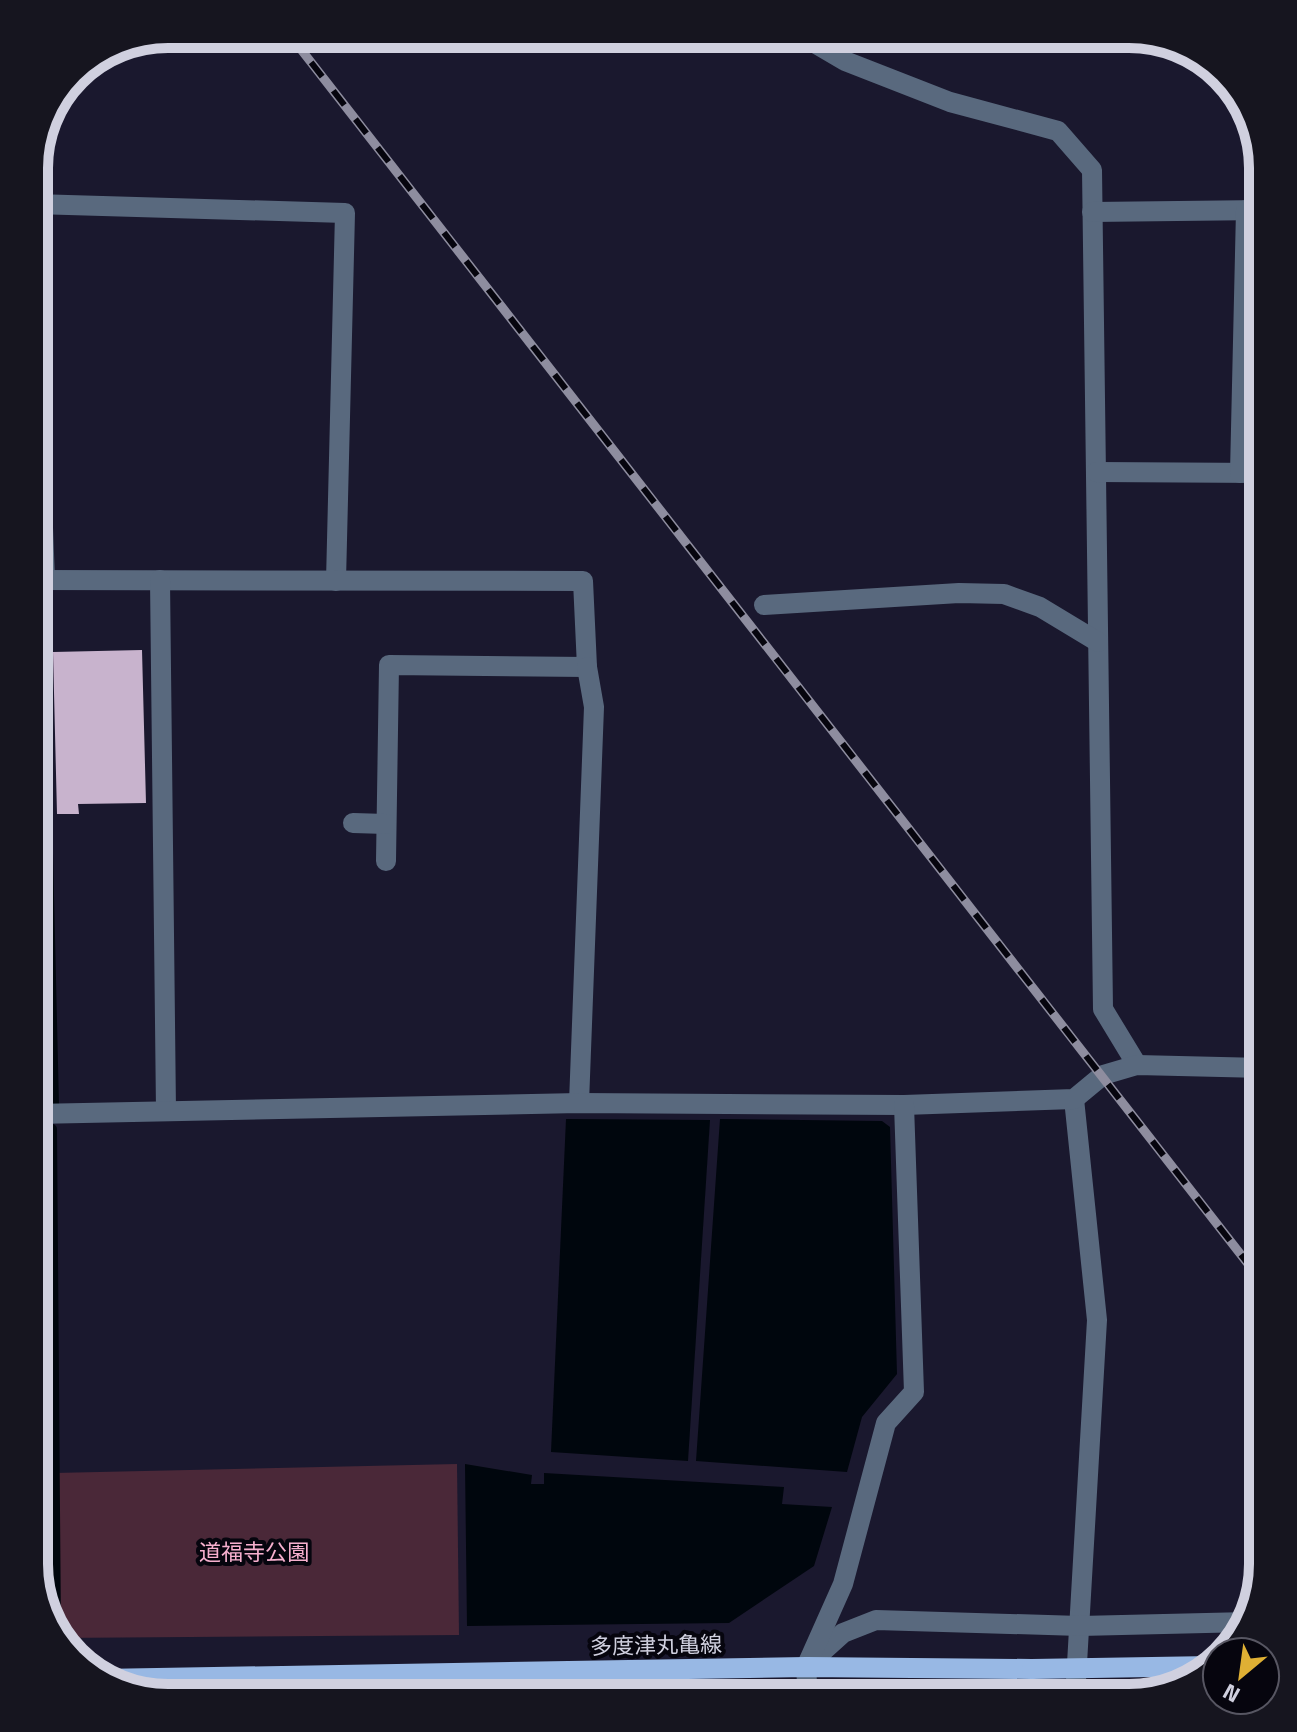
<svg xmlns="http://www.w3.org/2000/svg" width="1297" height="1732" viewBox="0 0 1297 1732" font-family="'Titillium Web','Noto Sans JP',sans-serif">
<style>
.green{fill:#4a2838}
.water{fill:#00060d}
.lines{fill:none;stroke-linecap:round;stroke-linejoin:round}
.stream{stroke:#00060d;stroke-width:10}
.building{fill:#c8b3cd}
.path{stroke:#706f82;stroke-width:5;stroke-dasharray:4 6;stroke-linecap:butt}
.minor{stroke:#59697e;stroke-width:20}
.major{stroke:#98b8e4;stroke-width:20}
.rail-casing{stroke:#8e8d9f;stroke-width:9}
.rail{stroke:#06050e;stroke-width:6;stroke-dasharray:18;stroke-linecap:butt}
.major-bridge{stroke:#98b8e4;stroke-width:20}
.labels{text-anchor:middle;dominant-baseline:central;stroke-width:8;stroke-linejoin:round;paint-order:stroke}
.park-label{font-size:22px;fill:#f6afce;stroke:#06050e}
.street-label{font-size:22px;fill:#d0d0df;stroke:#06050e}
.rim{fill:none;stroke:#d0d0df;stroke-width:10}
</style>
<rect width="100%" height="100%" fill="#1a182e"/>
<polygon class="green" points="457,1464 459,1635 56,1638 53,1627 54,1473"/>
<g class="water">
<polygon points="566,1119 710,1120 688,1461 551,1452"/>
<polygon points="720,1119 882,1121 890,1127 897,1374 862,1417 847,1472 696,1461"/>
<polygon points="465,1464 532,1475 531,1484 544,1484 544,1473 784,1487 782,1504 832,1507 814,1566 729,1623 467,1626"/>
</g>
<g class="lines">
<g class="stream">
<polyline points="42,601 54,1105"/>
<polyline points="52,1129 56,1636"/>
</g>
</g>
<polygon class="building" points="142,650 146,803 78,804 79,814 57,814 53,652"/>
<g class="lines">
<polyline class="path" points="36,603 46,1089"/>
<g class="minor">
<polyline points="799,34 845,61 950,102 1058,131 1092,170 1103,1009 1137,1065"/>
<polyline points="34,204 345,213 336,581"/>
<polyline points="1092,212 1263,210"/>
<polyline points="34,291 45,580"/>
<polyline points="1096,472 1263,473"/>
<polyline points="1240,473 1246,210"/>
<polyline points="34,580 583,581 587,667 389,665 386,861"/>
<polyline points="160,580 166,1111"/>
<polyline points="764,605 959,593 1004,594 1040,607 1098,642"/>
<polyline points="353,823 386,824"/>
<polyline points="1074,1099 1097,1320 1075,1698"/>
<polyline points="579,1103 594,707 587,667"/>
<polyline points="34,1114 579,1103 904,1105 1074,1099 1103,1075 1137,1065 1263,1068"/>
<polyline points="813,1660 843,1633 876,1620 1080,1626 1248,1622"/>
<polyline points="808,1698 806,1667 843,1584 886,1423 914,1392 904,1105"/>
</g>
<polyline class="major" points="100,1679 806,1667 1032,1669"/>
<defs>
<polyline id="rail" points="289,34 1263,1283"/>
</defs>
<use href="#rail" class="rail-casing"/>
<use href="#rail" class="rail"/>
<polyline class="major-bridge" points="1032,1669 1212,1666"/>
</g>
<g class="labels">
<g class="park-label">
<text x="254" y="1552">道福寺公園</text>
</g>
<g class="street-label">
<text transform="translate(656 1645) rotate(-1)">多度津丸亀線</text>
</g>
</g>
<path d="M0 0H1297V1732H0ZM168 48H1129A120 120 0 0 1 1249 168V1564A120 120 0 0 1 1129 1684H168A120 120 0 0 1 48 1564V168A120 120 0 0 1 168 48Z" fill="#16151f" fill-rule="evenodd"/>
<path class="rim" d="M168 48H1129A120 120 0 0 1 1249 168V1564A120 120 0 0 1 1129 1684H168A120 120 0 0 1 48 1564V168A120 120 0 0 1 168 48Z"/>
<g transform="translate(1241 1676) rotate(209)"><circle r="38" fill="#06050e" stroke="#575662" stroke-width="2"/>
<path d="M0-6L14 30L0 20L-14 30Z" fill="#dfb034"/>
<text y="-12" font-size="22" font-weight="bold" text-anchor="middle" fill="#d0d0df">N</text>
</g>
</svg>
